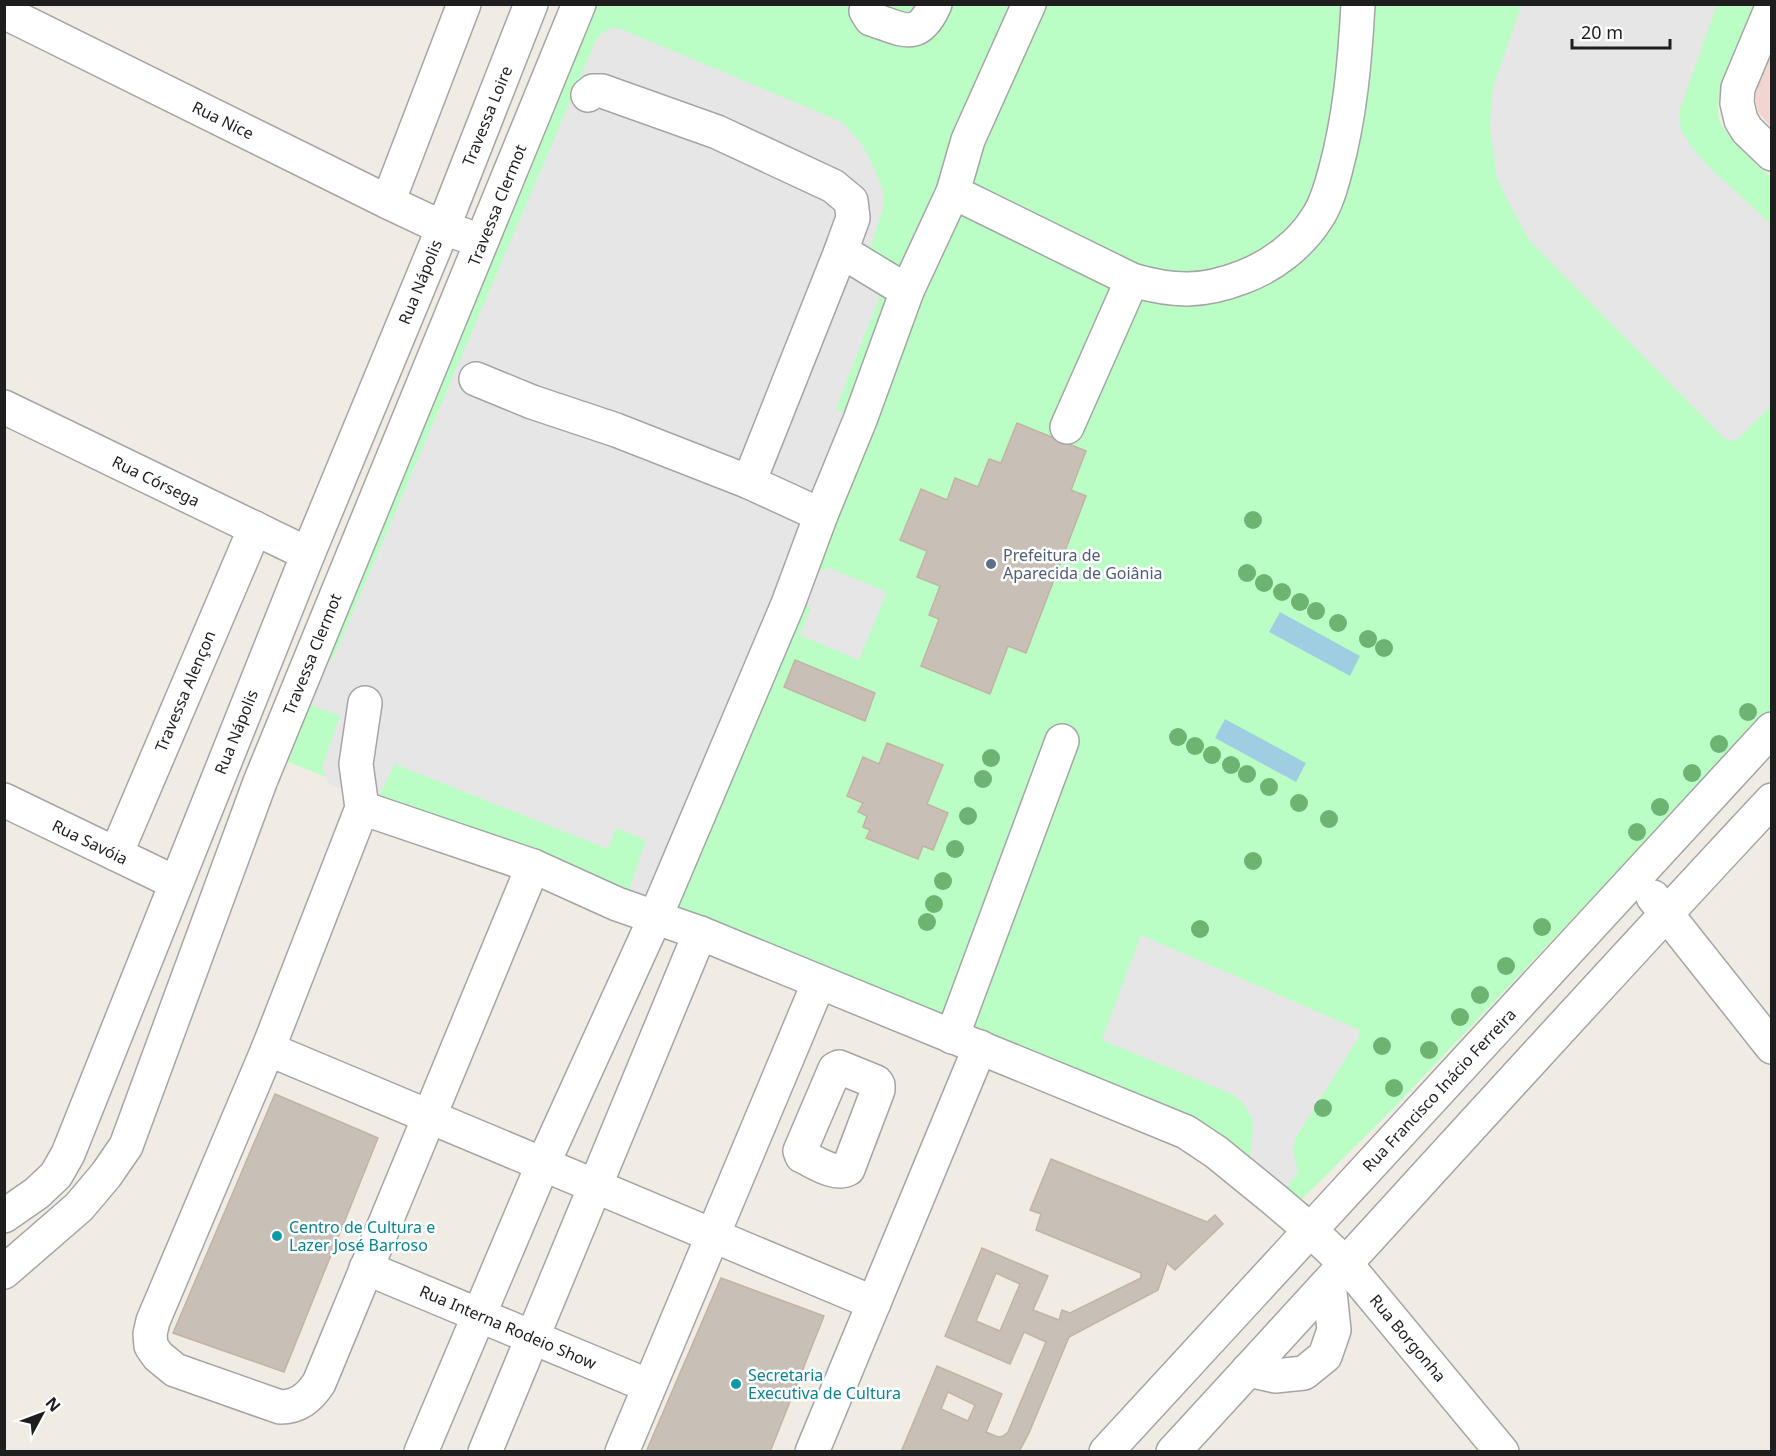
<svg xmlns="http://www.w3.org/2000/svg" width="1776" height="1456" viewBox="0 0 1776 1456" font-family="'Noto Sans',sans-serif">
<style>
.commercial{fill:#f2d4d0}
.park{fill:#bbfec5}
.parking{fill:#e6e6e6}
.water{fill:#9fcee2}
.building{fill:#c8bfb6;stroke:#c3b3a4;stroke-width:1.5;fill-rule:evenodd}
.lines{fill:none;stroke-linecap:round;stroke-linejoin:round}
.minor-casing{stroke:#a5a5a5;stroke-width:36}
.minor{stroke:#fff;stroke-width:33}
.tree{fill:#6db472}
.service-dot{fill:#5c6f8a;stroke:#fff;stroke-width:2}
.culture-dot{fill:#0f9aa8;stroke:#fff;stroke-width:2}
.labels{text-anchor:middle;dominant-baseline:central;stroke-width:5;stroke-linejoin:round;paint-order:stroke}
.street-label{font-size:16px;fill:#1e1e1e;stroke:#fff}
.service-label{font-size:16px;fill:#4e5e75;stroke:#fff;text-anchor:start}
.culture-label{font-size:16px;fill:#0d838f;stroke:#fff;text-anchor:start}
</style>
<rect width="100%" height="100%" fill="#f0ece3"/>
<polygon class="commercial" points="1771,51 1772,127 1771,127 1759,113 1756,104 1756,93 1759,83"/>
<path class="park" d="M579 5H1755L1719 97C1718 105 1717 113 1720 121 1727 138 1757 163 1771 177V709L1392 1110 1292 1209 1092 1092 272 755Z"/>
<g class="parking">
<polygon points="1522,4 1717,5 1680,109 1679,119 1682,132 1694,150 1706,164 1772,225 1771,406 1737,440 1731,441 1724,438 1530,241 1510,205 1497,178 1490,128 1493,87"/>
<polygon points="611,28 621,29 842,122 862,144 874,168 883,191 884,205 865,265 888,275 836,409 858,418 798,560 825,571 827,567 887,592 859,660 800,635 811,608 784,596 649,912 625,902 646,840 616,828 608,849 395,764 376,802 371,801 329,784 322,767 340,716 295,699 320,669 329,663 336,652 596,40 602,33"/>
<polygon points="1141,935 1360,1030 1359,1037 1295,1139 1293,1150 1298,1172 1281,1197 1249,1164 1253,1129 1252,1119 1244,1104 1234,1095 1102,1040"/>
</g>
<g class="water">
<polygon points="1280,612 1360,656 1350,676 1269,632"/>
<polygon points="1225,719 1306,763 1296,782 1215,738"/>
</g>
<g class="building">
<polygon points="1017,423 1086,451 1071,490 1086,496 1026,653 1008,646 990,694 921,666 939,619 929,615 940,586 917,577 927,551 900,540 921,489 947,500 955,478 978,487 989,459 1001,463"/>
<polygon points="795,660 875,693 865,721 784,687"/>
<polygon points="887,743 943,765 927,804 948,813 933,850 923,846 918,859 866,838 870,830 863,827 867,816 858,812 863,803 847,796 863,757 879,764"/>
<polygon points="275,1094 378,1138 284,1372 173,1333"/>
<path d="M1051 1159 1207 1222 1215 1215 1223 1224 1175 1270 1167 1263 1158 1290 1069 1337 1029 1433 1019 1452H901L937 1366 1002 1394 986 1432 998 1437 1003 1436 1008 1432 1046 1342 1024 1332 1010 1364 945 1336 982 1248 1048 1276 1033 1310 1059 1320 1062 1310 1070 1313 1141 1278V1273L1036 1230 1041 1214 1030 1210ZM996 1273 1020 1284 1000 1331 976 1321ZM948 1392 975 1405 968 1421 941 1409Z"/>
<polygon points="721,1278 824,1316 770,1452 646,1452"/>
</g>
<g class="lines">
<defs>
<g id="minor">
<path d="M868 4 866 11 871 19C903 29 918 43 935 4"/>
<polyline points="1772,7 1738,88 1737,103 1741,120 1747,130 1772,154"/>
<polyline points="4,12 388,202 443,228 464,235"/>
<polyline points="588,95 593,91 602,91 717,132 833,186 851,201 853,218 841,251 749,482"/>
<path d="M953 192 1132 280C1174 292 1202 293 1243 277 1272 266 1300 245 1317 218 1326 205 1331 187 1335 172 1350 117 1355 61 1358 4"/>
<polyline points="388,202 464,4"/>
<polyline points="841,251 907,291"/>
<polyline points="476,379 532,402 616,430 749,482 821,515"/>
<polyline points="4,407 308,554"/>
<polyline points="1067,427 1132,280"/>
<path d="M365 703 356 764 362 808 268 1049 153 1321 150 1334 151 1346 158 1356 175 1370 280 1407C298 1407 309 1398 319 1383L533 866"/>
<polyline points="4,800 176,883"/>
<polyline points="362,808 533,866 617,904 700,933 1186,1132 1216,1152 1275,1200 1309,1229 1346,1264 1502,1452"/>
<polyline points="116,854 255,528"/>
<polyline points="1653,897 1772,1047"/>
<polyline points="952,1037 1062,741"/>
<polyline points="268,1049 874,1303"/>
<path d="M839 1067 876 1082 878 1085V1090L848 1169C835 1176 815 1162 802 1156L800 1151 835 1069Z"/>
<polyline points="4,1216 37,1193 56,1175 68,1154 308,554 443,228 531,4"/>
<polyline points="366,1268 649,1386"/>
<polyline points="4,1272 79,1207 106,1175 126,1146 260,782 579,4"/>
<polyline points="1248,1370 1275,1376 1304,1373 1325,1356 1334,1330 1329,1283"/>
<polyline points="421,1452 543,1164 655,918 788,604 821,515 860,420 907,291 953,192 968,140 1029,4"/>
<polyline points="485,1452 700,933"/>
<polyline points="622,1452 819,982"/>
<polyline points="812,1452 980,1047"/>
<path d="M1106 1452C1327 1210 1551 971 1772 729"/>
<path d="M1173 1452C1373 1235 1570 1016 1772 800"/>
</g>
</defs>
<use href="#minor" class="minor-casing"/>
<use href="#minor" class="minor"/>
</g>
<g class="tree">
<circle cx="1253" cy="520" r="9"/>
<circle cx="1247" cy="573" r="9"/>
<circle cx="1264" cy="583" r="9"/>
<circle cx="1282" cy="592" r="9"/>
<circle cx="1300" cy="602" r="9"/>
<circle cx="1316" cy="611" r="9"/>
<circle cx="1338" cy="623" r="9"/>
<circle cx="1368" cy="639" r="9"/>
<circle cx="1384" cy="648" r="9"/>
<circle cx="1748" cy="712" r="9"/>
<circle cx="1178" cy="737" r="9"/>
<circle cx="1719" cy="744" r="9"/>
<circle cx="1195" cy="746" r="9"/>
<circle cx="1212" cy="755" r="9"/>
<circle cx="991" cy="758" r="9"/>
<circle cx="1231" cy="765" r="9"/>
<circle cx="1692" cy="773" r="9"/>
<circle cx="1247" cy="774" r="9"/>
<circle cx="983" cy="779" r="9"/>
<circle cx="1269" cy="787" r="9"/>
<circle cx="1299" cy="803" r="9"/>
<circle cx="1660" cy="807" r="9"/>
<circle cx="968" cy="816" r="9"/>
<circle cx="1329" cy="819" r="9"/>
<circle cx="1637" cy="832" r="9"/>
<circle cx="955" cy="849" r="9"/>
<circle cx="1253" cy="861" r="9"/>
<circle cx="943" cy="881" r="9"/>
<circle cx="934" cy="904" r="9"/>
<circle cx="927" cy="922" r="9"/>
<circle cx="1542" cy="927" r="9"/>
<circle cx="1200" cy="929" r="9"/>
<circle cx="1506" cy="966" r="9"/>
<circle cx="1480" cy="995" r="9"/>
<circle cx="1460" cy="1017" r="9"/>
<circle cx="1382" cy="1046" r="9"/>
<circle cx="1429" cy="1050" r="9"/>
<circle cx="1394" cy="1088" r="9"/>
<circle cx="1323" cy="1108" r="9"/>
</g>
<circle class="service-dot" cx="991" cy="564" r="6"/>
<g class="culture-dot">
<circle cx="277" cy="1236" r="6"/>
<circle cx="736" cy="1384" r="6"/>
</g>
<g class="labels">
<g class="street-label">
<text transform="translate(487 116) rotate(-68)">Travessa Loire</text>
<text transform="translate(223 120) rotate(26)">Rua Nice</text>
<text transform="translate(497 205) rotate(-68)">Travessa Clermot</text>
<text transform="translate(420 282) rotate(-68)">Rua Nápolis</text>
<text transform="translate(156 481) rotate(26)">Rua Córsega</text>
<text transform="translate(312 654) rotate(-68)">Travessa Clermot</text>
<text transform="translate(185 691) rotate(-67)">Travessa Alençon</text>
<text transform="translate(236 732) rotate(-68)">Rua Nápolis</text>
<text transform="translate(90 842) rotate(26)">Rua Savóia</text>
<text transform="translate(1439 1090) rotate(-47)">Rua Francisco Inácio Ferreira</text>
<text transform="translate(508 1327) rotate(23)">Rua Interna Rodeio Show</text>
<text transform="translate(1408 1338) rotate(50)">Rua Borgonha</text>
</g>
<g class="service-label">
<text x="1003" y="555">Prefeitura de<tspan x="1003" dy="18">Aparecida de Goiânia</tspan></text>
</g>
<g class="culture-label">
<text x="289" y="1227">Centro de Cultura e<tspan x="289" dy="18">Lazer José Barroso</tspan></text>
<text x="748" y="1375">Secretaria<tspan x="748" dy="18">Executiva de Cultura</tspan></text>
</g>
</g>
<rect width="1776" height="1456" fill="none" stroke="#1e1e1e" stroke-width="12"/>
<g transform="translate(42 1414) rotate(49)" stroke="#ffffff" stroke-width="4.5" paint-order="stroke">
<path d="M0-4.5L10 22L0 15L-10 22Z" fill="#1e1e1e"/>
<text y="-9" font-size="16" font-weight="bold" text-anchor="middle" fill="#1e1e1e">N</text>
</g>
<path d="M1572 39v9h98v-9" fill="none" stroke="#1e1e1e" stroke-width="3"/>
<text x="1581" y="39" font-size="18" fill="#1e1e1e" stroke="#ffffff" stroke-width="4.5" paint-order="stroke">20 m</text>
</svg>
